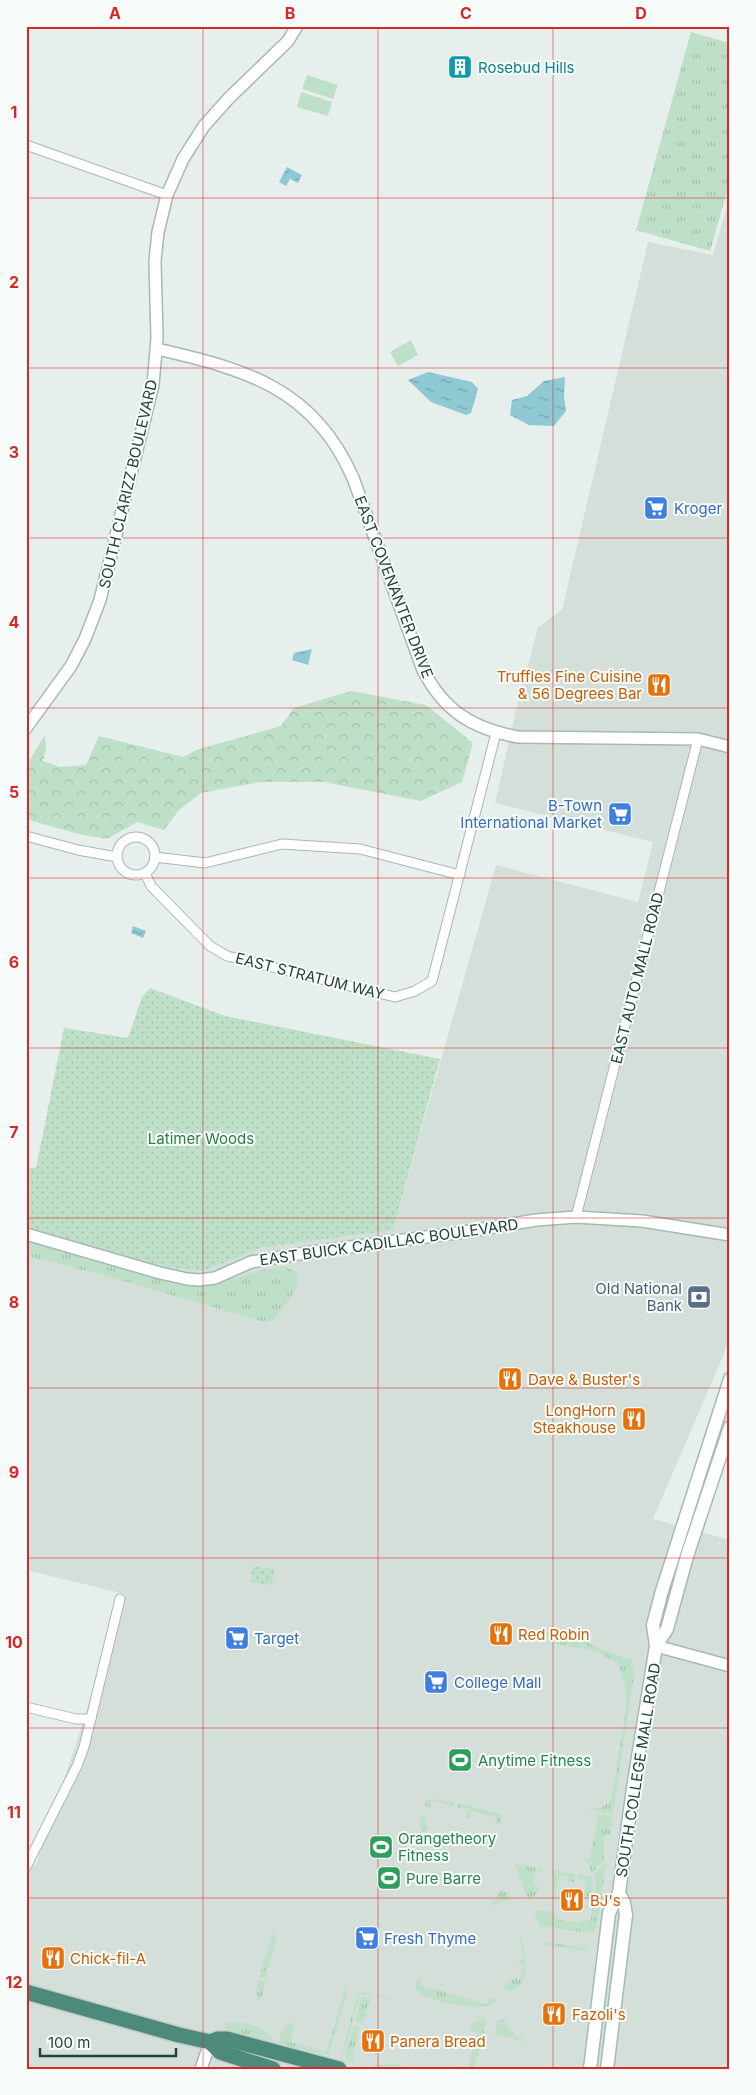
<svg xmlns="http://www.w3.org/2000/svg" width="756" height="2095" viewBox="0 0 756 2095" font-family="Inter,sans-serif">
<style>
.built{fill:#d4dfda}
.grass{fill:url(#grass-tufts)}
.forest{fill:url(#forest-crowns)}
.park{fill:url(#park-dots)}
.pitch{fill:#bfe0c8}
.water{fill:url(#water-ripples)}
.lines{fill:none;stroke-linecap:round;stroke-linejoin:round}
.minor-casing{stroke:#a8b8b2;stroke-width:11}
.tertiary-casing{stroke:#a8b8b2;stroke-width:14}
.secondary-casing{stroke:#a4bbb3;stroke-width:15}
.trunk-casing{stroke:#c2cac8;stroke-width:18}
.minor{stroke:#fff;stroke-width:9}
.tertiary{stroke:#fff;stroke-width:11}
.secondary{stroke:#fff;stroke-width:12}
.trunk{stroke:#4c8a7c;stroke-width:15}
.grid{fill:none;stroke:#d62828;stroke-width:1;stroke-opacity:0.55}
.labels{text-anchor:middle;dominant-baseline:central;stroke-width:4;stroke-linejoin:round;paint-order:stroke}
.culture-label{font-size:15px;fill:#0d838f;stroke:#f7fbf9;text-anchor:start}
.street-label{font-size:15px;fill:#24423a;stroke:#f7fbf9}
.shop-label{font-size:15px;fill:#366cbe;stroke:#f7fbf9;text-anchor:start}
.food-label{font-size:15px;fill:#c56008;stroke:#f7fbf9;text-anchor:start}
.park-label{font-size:15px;fill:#2d7a4b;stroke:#f7fbf9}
.service-label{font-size:15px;fill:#4e5e75;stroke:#f7fbf9;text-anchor:end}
.leisure-label{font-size:15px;fill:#27864d;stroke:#f7fbf9;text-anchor:start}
.neatline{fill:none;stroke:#d62828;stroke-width:2}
.grid-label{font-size:16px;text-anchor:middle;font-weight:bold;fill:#d62828}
</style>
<defs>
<pattern id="grass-tufts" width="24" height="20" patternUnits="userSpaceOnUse" patternTransform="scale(1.25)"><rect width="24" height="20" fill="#bfe0c8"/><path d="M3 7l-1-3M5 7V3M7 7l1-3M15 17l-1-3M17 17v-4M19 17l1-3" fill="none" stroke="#a4c1ad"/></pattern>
<pattern id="forest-crowns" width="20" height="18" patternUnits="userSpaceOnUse" patternTransform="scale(1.25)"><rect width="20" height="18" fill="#bfe0c8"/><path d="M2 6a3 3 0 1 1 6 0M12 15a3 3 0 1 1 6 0" fill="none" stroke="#a4c1ad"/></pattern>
<pattern id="park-dots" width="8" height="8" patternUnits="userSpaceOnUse" patternTransform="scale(1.25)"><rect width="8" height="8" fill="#bfe0c8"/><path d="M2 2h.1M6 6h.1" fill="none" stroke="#a4c1ad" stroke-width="1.8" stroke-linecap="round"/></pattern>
<pattern id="water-ripples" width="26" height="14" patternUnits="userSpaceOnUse" patternTransform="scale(1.25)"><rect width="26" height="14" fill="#8ec9d4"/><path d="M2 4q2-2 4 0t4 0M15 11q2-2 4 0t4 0" fill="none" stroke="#74a5ad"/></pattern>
</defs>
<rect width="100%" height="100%" fill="#e6efeb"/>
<polygon class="built" points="730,195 730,1335 724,1354 653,1519 730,1540 730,2069 26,2068 26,1862 36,1865 125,1594 26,1570 26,1229 204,1271 260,1248 393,1230 496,865 638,902 653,842 495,803 516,711 538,627 562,610 648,242 713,255"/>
<g class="grass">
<polygon points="691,32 730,43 730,181 710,251 636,230"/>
<polygon points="26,1240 187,1284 213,1284 263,1270 285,1266 296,1272 298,1281 294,1293 276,1317 272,1321 264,1322 96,1273 26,1256"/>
<polygon points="542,1631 580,1638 596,1647 632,1660 632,1665 635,1670 613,1814 589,1810 592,1807 601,1808 611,1800 626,1709 626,1688 618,1664 598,1652 538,1640"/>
<polygon points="433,1799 454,1802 453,1806 432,1800 430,1807 424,1806 426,1801"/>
<polygon points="458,1803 497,1813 501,1815 501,1823 499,1825 495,1825 497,1818 472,1811 470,1818 466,1817 468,1810 457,1807"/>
<polygon points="598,1814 613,1817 610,1835 604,1835 604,1861 592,1872 584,1858 590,1858"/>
<polygon points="425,1816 426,1819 425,1824 429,1826 425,1832 421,1831 420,1819"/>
<polygon points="606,1863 600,1902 598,1902 599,1898 595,1897 596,1884 593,1875"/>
<polygon points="515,1864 543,1869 543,1874 536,1868 533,1882 540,1890 530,1900 526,1895"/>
<polygon points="552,1870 556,1871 558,1878 563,1880 558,1882 556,1894 553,1894 554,1877 552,1876"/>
<polygon points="558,1871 575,1874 574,1882 568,1881 566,1877 558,1876"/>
<polygon points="578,1875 591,1876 593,1889 588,1898 584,1895 586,1881 577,1879"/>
<polygon points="505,1891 509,1893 509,1900 494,1905 492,1904 494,1898 497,1899 499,1892"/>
<polygon points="598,1904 600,1904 597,1927 590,1933 540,1926 534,1912 540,1910 554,1912 555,1919 581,1923 581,1920 591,1921 592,1909 598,1909"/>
<polygon points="272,1934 275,1934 277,1937 266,1978 259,1977"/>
<path d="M518 1934H520C525 1949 533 1987 510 1991L504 1988 506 1982 509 1983 513 1977 520 1979 524 1965 517 1961 524 1958Z"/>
<polygon points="545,1942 586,1948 586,1951 545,1945"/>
<path d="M419 1978 421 1979 420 1985 487 2004 489 1998H495L496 2003C482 2012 423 2002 415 1989L416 1980Z"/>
<polygon points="259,1979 265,1982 261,1999 259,2000 256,1993"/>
<polygon points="345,1989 347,1989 347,1994 329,2053 325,2055 278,2043 280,2034 290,2022 295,2024 291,2042 326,2052"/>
<polygon points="362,1992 395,1999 395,2001 368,1994 360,1995 343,2057 343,2049 357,1997"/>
<polygon points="364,1996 371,1997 370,2004 368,2004 365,2013 367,2014 363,2023 355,2021 361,1999"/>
<polygon points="484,2018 486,2024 474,2069 459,2069 460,2066 468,2067 477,2033 470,2031 471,2024"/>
<polygon points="503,2019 514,2034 525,2040 525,2042 494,2034 497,2022"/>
<path d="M226 2023C240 2020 263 2025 272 2037V2041L230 2031 225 2028Z"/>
<polygon points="354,2025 360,2026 352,2059 355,2060 354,2063 348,2061 345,2056"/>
<polygon points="391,2062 410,2069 373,2069 375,2063 384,2066"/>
</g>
<polygon class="forest" points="351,691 426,705 473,743 462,782 421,801 324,782 260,782 201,793 179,810 164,830 137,822 107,839 78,834 26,819 26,766 45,735 46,749 43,761 60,767 86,765 99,736 183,757 196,750 281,726 294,708"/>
<g class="park">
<polygon points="150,988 225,1016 440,1059 393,1230 260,1248 204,1271 157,1266 26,1229 26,1168 36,1168 64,1028 128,1038 142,997"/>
<polygon points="253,1566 274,1569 272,1585 250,1582"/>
</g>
<g class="pitch">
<polygon points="307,75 338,85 333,99 302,89"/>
<polygon points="301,92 332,102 328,116 297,107"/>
<polygon points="411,340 418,355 398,366 390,352"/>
</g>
<g class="water">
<polygon points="287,167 302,175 298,183 290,179 286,186 279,182"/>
<polygon points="428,372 472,382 478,389 471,413 466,415 431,402 408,380"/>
<polygon points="565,377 564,396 566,411 554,426 529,425 510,415 512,400 527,396 544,381"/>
<polygon points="312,649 308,665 292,660 294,653"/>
<polygon points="133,926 146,931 143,938 131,933"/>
</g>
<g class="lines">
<defs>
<g id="minor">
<polyline points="26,145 167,195"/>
<polyline points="26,836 78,850 117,857"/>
<circle cx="136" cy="856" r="19"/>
<polyline points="155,857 205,863 282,844 360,849 460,875"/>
<polyline points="145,873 151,886 210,946 227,956 395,997 415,991 432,981 496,733"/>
<polyline points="576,1217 698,739"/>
<polyline points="26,1707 76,1719 91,1719"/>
<polyline points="26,1867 77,1766 84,1747 120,1599"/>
</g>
<g id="tertiary">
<path d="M157 349C245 369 314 388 353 478L423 670C444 711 473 729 518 737L698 739 730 747"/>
<polyline points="26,728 71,666 85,639 100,600 153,385 157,338 155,261 158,232 167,195 183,159 204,126 229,98 288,41 297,26"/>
<polyline points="26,1234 160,1273 187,1279 199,1280 215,1278 251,1262 305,1253 464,1232 536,1220 576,1217 642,1221 730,1235"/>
<polyline points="656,1646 730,1666"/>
<polyline points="201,2069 210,2042"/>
</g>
<g id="secondary">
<polyline points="656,1646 667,1629 687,1556 730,1427"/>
<polyline points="590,2069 609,1913 619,1893 633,1788 656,1646 653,1625 662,1591 730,1379"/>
<polyline points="607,2069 626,1915 624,1903 619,1893"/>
</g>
<g id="trunk">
<polyline points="26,1992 179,2035 210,2042 218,2039 227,2039 339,2069"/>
<polyline points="210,2042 220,2052 273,2069"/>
</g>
</defs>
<use href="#minor" class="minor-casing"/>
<use href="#tertiary" class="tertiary-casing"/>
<use href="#secondary" class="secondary-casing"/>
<use href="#trunk" class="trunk-casing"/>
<use href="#minor" class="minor"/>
<use href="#tertiary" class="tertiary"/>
<use href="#secondary" class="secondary"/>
<use href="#trunk" class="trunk"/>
</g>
<path class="grid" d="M203 26V2069M378 26V2069M553 26V2069M26 198H730M26 368H730M26 538H730M26 708H730M26 878H730M26 1048H730M26 1218H730M26 1388H730M26 1558H730M26 1728H730M26 1898H730"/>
<defs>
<symbol id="building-square" viewBox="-11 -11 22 22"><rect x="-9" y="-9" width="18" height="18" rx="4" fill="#0f9aa8" stroke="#f7fbf9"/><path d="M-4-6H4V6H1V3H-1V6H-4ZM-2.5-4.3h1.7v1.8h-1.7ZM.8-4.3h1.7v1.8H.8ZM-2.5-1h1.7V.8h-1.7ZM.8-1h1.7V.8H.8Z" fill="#fff"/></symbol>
<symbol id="supermarket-square" viewBox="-11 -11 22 22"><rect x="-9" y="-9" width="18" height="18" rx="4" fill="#3f7fe0" stroke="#f7fbf9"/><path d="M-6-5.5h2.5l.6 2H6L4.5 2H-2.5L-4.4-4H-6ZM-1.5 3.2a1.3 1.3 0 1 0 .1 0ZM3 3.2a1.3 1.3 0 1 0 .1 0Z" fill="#fff"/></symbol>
<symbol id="restaurant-square" viewBox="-11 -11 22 22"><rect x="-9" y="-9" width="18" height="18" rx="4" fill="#e8710a" stroke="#f7fbf9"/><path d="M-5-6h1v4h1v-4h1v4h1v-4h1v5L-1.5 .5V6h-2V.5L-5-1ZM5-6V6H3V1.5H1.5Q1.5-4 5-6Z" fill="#fff"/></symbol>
<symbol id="bank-square" viewBox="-11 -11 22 22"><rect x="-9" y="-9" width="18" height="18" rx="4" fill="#5c6f8a" stroke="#f7fbf9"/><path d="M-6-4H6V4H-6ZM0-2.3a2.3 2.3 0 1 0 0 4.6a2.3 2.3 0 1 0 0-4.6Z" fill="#fff"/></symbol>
<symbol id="stadium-square" viewBox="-11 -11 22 22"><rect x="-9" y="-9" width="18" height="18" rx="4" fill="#2e9e5b" stroke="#f7fbf9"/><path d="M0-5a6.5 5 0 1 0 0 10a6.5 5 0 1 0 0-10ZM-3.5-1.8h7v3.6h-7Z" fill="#fff"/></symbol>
</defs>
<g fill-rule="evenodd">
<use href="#building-square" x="446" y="53" width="28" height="28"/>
<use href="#supermarket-square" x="642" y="494" width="28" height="28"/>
<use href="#restaurant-square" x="645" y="671" width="28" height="28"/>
<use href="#supermarket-square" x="606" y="800" width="28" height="28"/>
<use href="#bank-square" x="685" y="1283" width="28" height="28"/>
<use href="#restaurant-square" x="496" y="1365" width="28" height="28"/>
<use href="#restaurant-square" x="620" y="1405" width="28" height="28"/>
<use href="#restaurant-square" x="487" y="1620" width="28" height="28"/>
<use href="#supermarket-square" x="223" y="1624" width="28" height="28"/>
<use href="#supermarket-square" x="422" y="1668" width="28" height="28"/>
<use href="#stadium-square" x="446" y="1746" width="28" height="28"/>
<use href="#stadium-square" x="367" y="1833" width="28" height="28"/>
<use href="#stadium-square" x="375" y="1864" width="28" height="28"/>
<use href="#restaurant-square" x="558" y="1886" width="28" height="28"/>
<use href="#supermarket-square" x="353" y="1924" width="28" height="28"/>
<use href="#restaurant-square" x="39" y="1944" width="28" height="28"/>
<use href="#restaurant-square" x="540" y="2000" width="28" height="28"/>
<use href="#restaurant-square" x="359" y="2027" width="28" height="28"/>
</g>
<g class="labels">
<g class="culture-label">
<text x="478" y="67">Rosebud Hills</text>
</g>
<g class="street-label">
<text transform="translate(128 484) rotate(-77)">SOUTH CLARIZZ BOULEVARD</text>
<text transform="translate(394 587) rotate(69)">EAST COVENANTER DRIVE</text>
<text transform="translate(310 976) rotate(14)">EAST STRATUM WAY</text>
<text transform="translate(637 978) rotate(-76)">EAST AUTO MALL ROAD</text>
<text transform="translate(389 1242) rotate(-8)">EAST BUICK CADILLAC BOULEVARD</text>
<text transform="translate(638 1770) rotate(-81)">SOUTH COLLEGE MALL ROAD</text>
</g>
<g class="shop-label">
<text x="674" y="508">Kroger</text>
<text x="602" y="805" text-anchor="end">B-Town<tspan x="602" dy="17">International Market</tspan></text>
<text x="254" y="1638">Target</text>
<text x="454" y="1682">College Mall</text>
<text x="384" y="1938">Fresh Thyme</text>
</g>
<g class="food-label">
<text x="642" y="676" text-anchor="end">Truffles Fine Cuisine<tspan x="642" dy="17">&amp; 56 Degrees Bar</tspan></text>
<text x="528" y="1379">Dave &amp; Buster's</text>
<text x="616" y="1410" text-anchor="end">LongHorn<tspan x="616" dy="17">Steakhouse</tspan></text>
<text x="518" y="1634">Red Robin</text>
<text x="590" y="1900">BJ's</text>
<text x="70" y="1958">Chick-fil-A</text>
<text x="572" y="2014">Fazoli's</text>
<text x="390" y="2041">Panera Bread</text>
</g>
<g class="park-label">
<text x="201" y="1138">Latimer Woods</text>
</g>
<g class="service-label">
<text x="682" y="1288">Old National<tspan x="682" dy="17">Bank</tspan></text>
</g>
<g class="leisure-label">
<text x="478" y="1760">Anytime Fitness</text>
<text x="398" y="1838">Orangetheory<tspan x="398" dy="17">Fitness</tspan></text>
<text x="406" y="1878">Pure Barre</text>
</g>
</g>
<rect width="756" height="2095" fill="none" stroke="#f7fbf9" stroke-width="55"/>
<path d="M40 2048v8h136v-8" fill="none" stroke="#24423a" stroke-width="2.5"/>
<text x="48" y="2048" font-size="15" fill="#24423a" stroke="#f7fbf9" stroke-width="4" paint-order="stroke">100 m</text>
<rect x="28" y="28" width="700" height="2040" class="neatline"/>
<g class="grid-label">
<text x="115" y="19">A</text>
<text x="290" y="19">B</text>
<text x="466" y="19">C</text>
<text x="641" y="19">D</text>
<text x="14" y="118">1</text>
<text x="14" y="288">2</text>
<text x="14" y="458">3</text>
<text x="14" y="628">4</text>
<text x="14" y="798">5</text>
<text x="14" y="968">6</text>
<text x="14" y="1138">7</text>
<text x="14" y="1308">8</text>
<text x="14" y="1478">9</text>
<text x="14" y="1648">10</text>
<text x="14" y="1818">11</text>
<text x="14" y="1988">12</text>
</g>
</svg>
